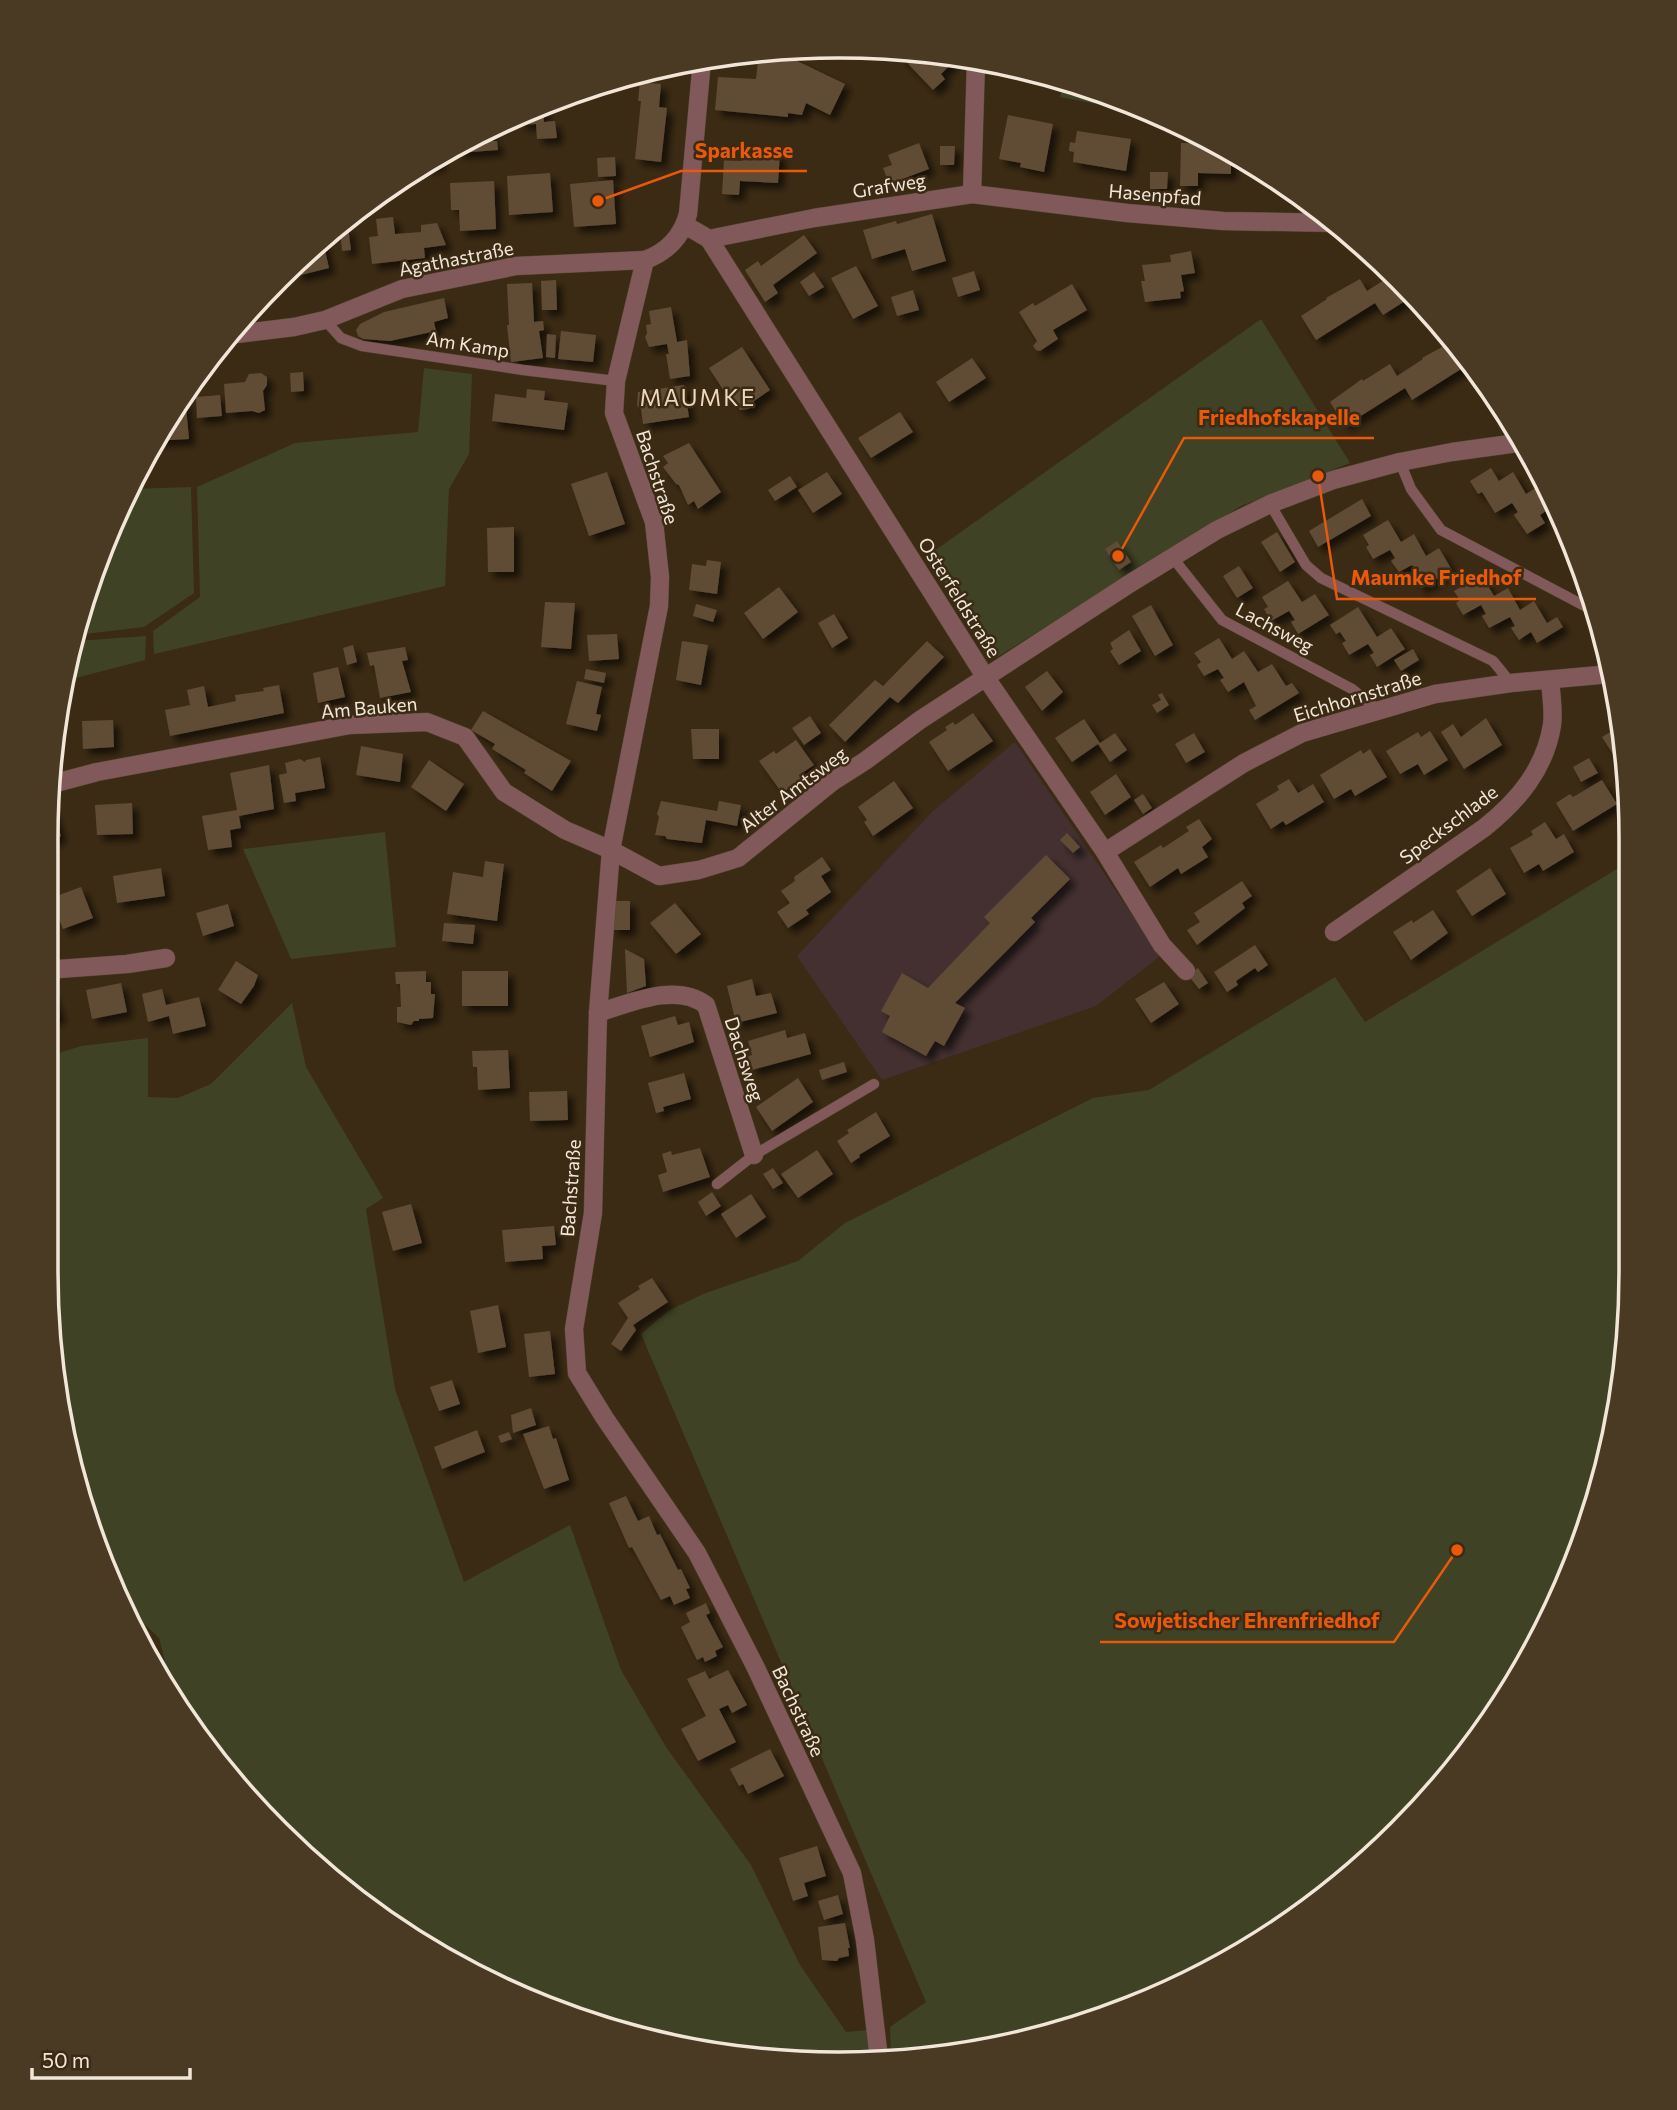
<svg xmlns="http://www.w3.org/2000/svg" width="1677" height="2110" viewBox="0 0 1677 2110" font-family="Commissioner,sans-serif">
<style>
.commercial{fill:#443031}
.green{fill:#3f4224}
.building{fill:#604b36;filter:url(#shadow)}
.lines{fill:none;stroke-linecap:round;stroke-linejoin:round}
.service-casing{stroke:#594933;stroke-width:11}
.minor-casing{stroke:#594933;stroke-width:19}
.service{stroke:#82595a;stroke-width:10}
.minor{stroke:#82595a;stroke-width:18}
.labels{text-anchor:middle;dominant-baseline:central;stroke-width:5;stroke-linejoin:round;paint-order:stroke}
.street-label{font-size:19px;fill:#f1e6d8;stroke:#3c2b14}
.quarter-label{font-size:23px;letter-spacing:2px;fill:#eed7bc;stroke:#3c2b14}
.rim{fill:none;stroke:#f1e6d8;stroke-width:3.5}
.leader{fill:none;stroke:#e8590c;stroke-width:2.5}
.callout-dot{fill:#e8590c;stroke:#3c2b14;stroke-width:2.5}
.callout-label{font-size:21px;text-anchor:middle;font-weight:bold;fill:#e8590c;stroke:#3c2b14;stroke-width:5;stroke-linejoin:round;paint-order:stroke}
</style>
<defs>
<filter id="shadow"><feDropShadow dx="6" dy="6" stdDeviation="3.5" flood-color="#0009"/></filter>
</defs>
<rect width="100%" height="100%" fill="#3c2b14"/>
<polygon class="commercial" points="1015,742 1160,956 1096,1006 882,1080 797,956 933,811"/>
<g class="green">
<polygon points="1064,80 1162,117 1060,97"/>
<polygon points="1261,319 1350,463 1241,506 996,658 927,556"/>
<polygon points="424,368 472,374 469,454 449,489 445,586 154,654 153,631 200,597 197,487 295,443 418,432"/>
<polygon points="191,487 194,593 144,627 77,635 88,583 130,489"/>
<polygon points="146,636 145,660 68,680 76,641"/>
<polygon points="385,832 396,947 291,959 243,849"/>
<polygon points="1630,861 1631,1272 1616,1426 1571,1575 1468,1754 1362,1867 1235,1958 1043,2038 891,2058 890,2027 926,2002 641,1334 668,1311 703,1294 798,1261 845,1223 1093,1098 1149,1090 1335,977 1365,1022"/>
<polygon points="292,1003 306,1067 383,1198 366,1209 395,1389 464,1582 570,1525 621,1670 666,1747 751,1865 800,1965 846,2032 868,2030 871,2060 838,2064 633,2037 442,1958 277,1832 175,1699 159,1638 126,1606 72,1476 46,1271 46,1057 81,1046 148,1038 148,1097 178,1098 211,1084"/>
</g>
<g class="building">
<polygon points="893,48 948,57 953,62 941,74 945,79 933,90"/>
<polygon points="759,51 779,51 778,57 793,59 845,84 830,115 806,103 802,115 788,113 788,117 715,110 718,77 756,79"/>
<polygon points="640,82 661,84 659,107 667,108 661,162 635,159 641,101 638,101"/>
<polygon points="545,105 545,109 543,109 544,122 555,121 557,138 537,139 536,124 520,125 520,117"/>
<polygon points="1008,115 1053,124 1044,172 1020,167 1021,163 999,159"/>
<polygon points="491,129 492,141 497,141 498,150 458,153 458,145"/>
<polygon points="1077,131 1131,139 1126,171 1073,162 1074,152 1069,151 1070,142 1075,143"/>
<polygon points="919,143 929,169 889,184 883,168 892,165 888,155"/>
<polygon points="1181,143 1215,144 1231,153 1231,174 1198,173 1198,186 1180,186"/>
<polygon points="940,146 955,146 954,165 940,165"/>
<polygon points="751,148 760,148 760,151 780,153 778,183 740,181 739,195 722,194 724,160 741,161 741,152 751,152"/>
<polygon points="439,154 440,166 420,167"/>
<polygon points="615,157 616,176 598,177 597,158"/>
<polygon points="1150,172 1168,172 1167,189 1150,189"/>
<polygon points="550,173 553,212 509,215 507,176"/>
<polygon points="613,180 616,224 574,227 570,184"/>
<polygon points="494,181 496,229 460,231 459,210 451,210 450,183"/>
<polygon points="932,214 946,261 912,271 905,249 872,259 863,230 896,221 897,224"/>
<polygon points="393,217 395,234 421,232 421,225 437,223 446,245 424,248 425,258 372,264 369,237 378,236 376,219"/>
<polygon points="348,227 351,250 342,251 340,228"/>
<polygon points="804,235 817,253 773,285 778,293 765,302 745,270 758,261 761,266"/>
<polygon points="322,237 329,268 297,276 294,264"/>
<polygon points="1191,251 1195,273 1181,275 1184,291 1180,292 1181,298 1145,302 1141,281 1145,281 1142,265 1171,262 1170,255"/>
<polygon points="856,266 878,306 853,319 831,278"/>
<polygon points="974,271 980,290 958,297 952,278"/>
<polygon points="814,272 824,287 809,296 800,282"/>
<polygon points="1392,275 1413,296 1383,315 1375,303 1316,340 1301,316 1327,299 1326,298 1360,279 1367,291"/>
<polygon points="556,280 557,310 542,310 541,281"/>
<polygon points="532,283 534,322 543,321 544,330 539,331 543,358 511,362 507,325 509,325 507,284"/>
<polygon points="1072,284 1087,310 1053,330 1058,339 1040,351 1036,350 1033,346 1037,341 1019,312 1033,303 1035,306"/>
<polygon points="913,290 919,310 897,316 891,297"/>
<polygon points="444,298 448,318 434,322 436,331 390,341 363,339 358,336 356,330 360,324 384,312"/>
<polygon points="671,307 677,342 687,340 690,376 670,379 666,354 669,354 667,344 649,347 645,337 647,333 646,325 651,324 649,311"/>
<polygon points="561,331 596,335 593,362 558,359"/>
<polygon points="547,334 556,335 555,358 546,357"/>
<polygon points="1453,341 1469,364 1412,400 1405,388 1345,426 1330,402 1362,379 1363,381 1390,364 1397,376 1423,359 1422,358"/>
<polygon points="742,347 770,390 754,401 753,406 748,409 740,410 732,397 729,399 709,368"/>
<polygon points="972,358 986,378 949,402 936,382"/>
<polygon points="303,372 304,391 291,392 290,373"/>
<polygon points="261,373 267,377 267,385 263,391 265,410 259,413 252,411 226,413 224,384 245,382 249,374"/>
<polygon points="684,385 689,417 643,424 641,409 637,406 638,392"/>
<polygon points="527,389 545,391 544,400 568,403 564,430 492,421 495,394 526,398"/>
<polygon points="220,395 222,416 197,418 196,397"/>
<polygon points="185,396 189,439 153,441 161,429"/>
<polygon points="900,412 913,432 871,458 858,438"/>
<polygon points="689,443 721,492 698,509 694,501 688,505 679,485 676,484 663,467 668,463 663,456"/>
<polygon points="1491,468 1499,481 1513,472 1526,494 1539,486 1552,507 1540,515 1545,523 1527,534 1514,515 1518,512 1512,503 1495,513 1482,492 1478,494 1470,481"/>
<polygon points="607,472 625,524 589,536 571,484"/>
<polygon points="827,472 842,494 813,513 798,490"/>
<polygon points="790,476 797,487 775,501 768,490"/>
<polygon points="1362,499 1371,516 1318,547 1309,531"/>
<polygon points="1388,520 1401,542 1414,534 1426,556 1439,548 1452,570 1421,588 1414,576 1418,574 1412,565 1399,572 1391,561 1395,558 1390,550 1373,559 1366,547 1369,545 1363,535"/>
<polygon points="1560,525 1569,549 1568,549 1555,528"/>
<polygon points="514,527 514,572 488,572 487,528"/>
<polygon points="1277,532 1295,562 1280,572 1261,542"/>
<polygon points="1117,541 1131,562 1119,570 1105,549"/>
<polygon points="707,560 721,562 717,594 689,590 692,564 706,566"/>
<polygon points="1239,566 1253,588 1237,598 1223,576"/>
<polygon points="1481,574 1494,596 1508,588 1520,610 1534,601 1547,623 1557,617 1563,627 1537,643 1531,632 1519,640 1511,628 1515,626 1510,617 1489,628 1482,616 1486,614 1481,605 1463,615 1456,603 1460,600 1454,591"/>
<polygon points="1288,581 1302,602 1315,594 1329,615 1298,634 1291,622 1295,620 1289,611 1271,621 1264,609 1268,607 1262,597"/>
<polygon points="779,587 798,612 763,639 744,613"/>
<polygon points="545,602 575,603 571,649 541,647"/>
<polygon points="696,604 717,610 713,622 693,616"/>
<polygon points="1151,605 1173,645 1155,656 1132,616"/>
<polygon points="1358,607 1377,637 1391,628 1405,649 1377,667 1370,655 1374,653 1368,644 1349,655 1342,643 1346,641 1340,632 1336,634 1330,625"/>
<polygon points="834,614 848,638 832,648 818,623"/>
<polygon points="1129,630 1141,651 1119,665 1110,651 1113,649 1110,643"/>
<polygon points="617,634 619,659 589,661 587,635"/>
<polygon points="1219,638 1232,659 1244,651 1258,672 1272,664 1286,686 1292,683 1299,693 1255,720 1249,710 1256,706 1244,682 1228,692 1220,680 1224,678 1218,669 1204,676 1197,665 1201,662 1194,653"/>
<polygon points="682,641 708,645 701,685 676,680"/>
<polygon points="927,641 944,657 898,703 890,697 845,742 829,725 875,680 883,686"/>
<polygon points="353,645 357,662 347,665 343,648"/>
<polygon points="405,647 408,660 402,661 411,692 380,698 374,665 370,666 367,653"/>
<polygon points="1413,649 1419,660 1401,671 1394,660"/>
<polygon points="338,667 345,697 318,703 313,673"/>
<polygon points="586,669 606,673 604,683 584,679"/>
<polygon points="1047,671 1063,692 1042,711 1025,687"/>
<polygon points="577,681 602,687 596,714 601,715 597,731 566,724"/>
<polygon points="279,685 284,713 170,736 165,710 190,705 187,690 204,686 208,707 236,701 235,695 264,691 263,688"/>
<polygon points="1162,693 1169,705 1157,713 1152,705 1161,700 1158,695"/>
<polygon points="483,711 571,761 552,791 524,773 526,770 492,749 495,744 471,730"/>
<polygon points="973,713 993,741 948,771 929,742 947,730 945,727 953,722 955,725"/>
<polygon points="810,716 821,733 804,745 792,728"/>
<polygon points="1486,718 1502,745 1464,769 1441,732 1453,724 1461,737"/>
<polygon points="1084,719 1100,743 1115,733 1127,750 1110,762 1098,744 1072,762 1055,738"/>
<polygon points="113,720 114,747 83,749 82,721"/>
<polygon points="1620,726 1624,753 1616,759 1602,737"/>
<polygon points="691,729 719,729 719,759 693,759"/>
<polygon points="1430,731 1448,760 1424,775 1418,764 1400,774 1386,751 1418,732 1421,737"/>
<polygon points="1194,733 1205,752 1186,763 1175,744"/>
<polygon points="796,740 814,765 799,775 802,779 782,793 759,761 774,751 776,754"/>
<polygon points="361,746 403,754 400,782 356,775"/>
<polygon points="1370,749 1387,777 1355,796 1351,789 1334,799 1320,775 1361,750 1363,754"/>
<polygon points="320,757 325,788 295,793 296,801 284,803 279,775 287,773 285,763 300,759 305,762 306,760"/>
<polygon points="1589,758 1598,773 1581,782 1573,767"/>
<polygon points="429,760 464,784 446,811 411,787"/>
<polygon points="269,765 274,809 239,816 241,828 230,830 232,847 208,850 202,816 237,810 230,773"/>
<polygon points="1116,774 1131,797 1105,815 1090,792"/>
<polygon points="1289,779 1298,793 1313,784 1324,802 1286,825 1283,821 1271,829 1256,804 1279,790 1277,786"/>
<polygon points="1602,780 1617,804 1573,831 1556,803 1570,794 1573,797"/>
<polygon points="894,781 913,808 873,836 864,822 867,820 858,807"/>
<polygon points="1143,794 1152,808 1143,814 1134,800"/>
<polygon points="661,801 717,811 719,801 741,805 737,826 706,820 702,843 667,839 665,836 655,835 659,817 657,814"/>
<polygon points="132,803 133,834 97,835 95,805"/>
<polygon points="51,807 61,836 47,843 47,808"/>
<polygon points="1199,819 1212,839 1202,847 1208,857 1181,874 1178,868 1150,887 1134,862 1161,845 1163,848 1189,831 1186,827"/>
<polygon points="1545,822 1556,839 1564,834 1574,852 1543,871 1539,864 1524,873 1510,848 1533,835 1531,831"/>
<polygon points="1067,833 1080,847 1073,853 1060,840"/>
<polygon points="1046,855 1070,879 1031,918 1035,922 955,1003 965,1008 944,1046 935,1041 926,1056 882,1032 890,1016 881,1011 902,973 928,988 990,923 984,917"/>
<polygon points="822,857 831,870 821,876 831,892 806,910 809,914 788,928 777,912 790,903 781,891 795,881 794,877"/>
<polygon points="485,861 504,864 497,921 447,914 453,872 483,877"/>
<polygon points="161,868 165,896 117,903 113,876"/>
<polygon points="1490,868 1506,894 1472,916 1456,891"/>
<polygon points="1242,881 1252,896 1242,903 1245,908 1197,945 1187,930 1200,922 1194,913"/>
<polygon points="81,887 93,918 63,929 51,898"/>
<rect x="611" y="901" width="19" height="29"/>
<polygon points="675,903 701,934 676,954 650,923"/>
<polygon points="228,904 234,926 203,936 196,913"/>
<polygon points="1433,910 1448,933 1411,960 1393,932 1412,920 1413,923"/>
<polygon points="444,923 475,925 473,944 442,941"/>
<polygon points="1255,945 1268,965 1258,972 1255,968 1236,981 1238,985 1227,992 1214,972"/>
<polygon points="625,949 644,959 646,986 627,993"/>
<polygon points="236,961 258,975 254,986 241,1004 218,990"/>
<polygon points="1198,968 1208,983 1199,989 1188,975"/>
<polygon points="426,971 426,982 431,982 431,994 435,994 433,1018 419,1019 419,1021 414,1021 411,1025 397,1022 397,1007 401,1007 400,984 396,984 395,972"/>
<rect x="462" y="971" width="46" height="35"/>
<polygon points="752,979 756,996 771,993 777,1013 736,1023 727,986"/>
<polygon points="1164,982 1179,1004 1151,1023 1135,999"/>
<polygon points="121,983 127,1012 92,1019 86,990"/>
<polygon points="162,989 166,1005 199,997 206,1026 173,1034 169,1016 148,1022 142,994"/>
<polygon points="51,990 60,1017 46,1022 46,992"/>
<polygon points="675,1016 678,1025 689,1022 694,1042 650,1057 641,1026"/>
<polygon points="785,1030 787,1038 805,1033 811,1054 752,1070 748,1056 752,1055 748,1041"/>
<polygon points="508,1050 510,1088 478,1090 477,1067 473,1067 472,1051"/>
<polygon points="844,1062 847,1072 822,1080 819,1070"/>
<polygon points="684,1073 691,1099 663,1107 664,1111 656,1113 648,1083"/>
<polygon points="798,1078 813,1102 772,1131 756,1107"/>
<polygon points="567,1091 568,1120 530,1121 529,1092"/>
<polygon points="876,1112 890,1136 859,1155 860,1157 851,1163 837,1141 849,1133 847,1130"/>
<polygon points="700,1148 710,1177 663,1192 658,1175 667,1172 662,1154 671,1151 672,1155"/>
<polygon points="817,1150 833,1174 798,1198 781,1174"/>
<polygon points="773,1168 783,1183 773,1189 763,1174"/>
<polygon points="712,1192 721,1206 706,1216 698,1202"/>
<polygon points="751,1194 766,1217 736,1238 721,1214"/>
<polygon points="411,1204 422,1243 393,1251 382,1212"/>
<polygon points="554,1226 556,1245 542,1246 543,1259 505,1262 502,1230"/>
<polygon points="652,1278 668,1302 633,1325 636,1330 621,1351 611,1344 628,1318 618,1303 640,1289 638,1286"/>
<polygon points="498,1305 506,1347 478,1353 470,1311"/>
<polygon points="550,1331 555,1374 529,1377 524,1334"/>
<polygon points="452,1380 460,1404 439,1411 430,1387"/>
<polygon points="531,1408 536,1425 513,1433 511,1415"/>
<polygon points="549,1426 553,1439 556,1438 569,1480 544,1489 523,1434"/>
<polygon points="477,1430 485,1452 442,1469 434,1447"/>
<polygon points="509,1432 512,1439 501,1443 498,1436"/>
<polygon points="626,1496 638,1521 649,1516 657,1535 660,1534 678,1570 681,1569 690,1588 686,1589 690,1598 674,1605 670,1596 661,1600 632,1547 629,1548 609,1503"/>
<polygon points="706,1603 710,1613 706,1615 723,1647 715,1651 717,1656 705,1662 703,1657 697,1660 681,1627 690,1622 686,1613"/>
<polygon points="728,1670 747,1705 732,1713 728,1705 719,1709 736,1742 698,1761 681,1729 706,1716 687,1679 705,1671 709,1679"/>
<polygon points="770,1749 784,1776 748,1794 743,1784 739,1786 730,1769"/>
<polygon points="817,1846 826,1876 804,1883 808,1896 793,1901 779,1858"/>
<polygon points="838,1895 843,1914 824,1920 818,1901"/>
<polygon points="845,1923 850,1948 848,1948 849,1956 839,1958 837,1961 822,1960 818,1927"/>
</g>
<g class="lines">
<defs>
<g id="service">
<polyline points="325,320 341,338 362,346 523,370 616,381"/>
<polyline points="1400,462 1411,489 1441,530 1596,612"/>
<polyline points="1270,504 1306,565 1321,578 1493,661 1511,683"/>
<polyline points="1173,558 1222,620 1352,689 1377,709"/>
<polyline points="717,1184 754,1155 874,1084"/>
</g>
<g id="minor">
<polyline points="972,194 976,61"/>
<polyline points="685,225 709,239 814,218 972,194 1127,213 1223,221 1335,223"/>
<polyline points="709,239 986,678 1105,852 1162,945 1186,971"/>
<polyline points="645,260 616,381 614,413 654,522 660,577 659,606 611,850 598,1013 593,1213 574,1329 577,1373 604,1417 697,1553 755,1666 852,1873 865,1940 879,2059"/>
<path d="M228 335 294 327 325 320 402 289 516 266 645 260C667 252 682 236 688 214L702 60"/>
<polyline points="48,785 97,772 350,725 427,722 465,737 504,792 565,830 611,850 659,876 699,870 738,858 832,782 865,761 920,720 1129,584 1217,530 1270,504 1333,480 1400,462 1452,452 1525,442"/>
<polyline points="1105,852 1244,763 1302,733 1435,694 1511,683 1611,674"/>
<path d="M1334 932 1484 828C1518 801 1545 769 1552 725 1554 711 1551 694 1550 680"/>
<polyline points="47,973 59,969 127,964 166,958"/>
<path d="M598 1013C630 1003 676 982 706 1005L754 1155"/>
</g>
</defs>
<use href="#service" class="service-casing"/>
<use href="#minor" class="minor-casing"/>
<use href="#service" class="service"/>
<use href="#minor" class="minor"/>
</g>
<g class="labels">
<g class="street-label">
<text transform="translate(889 185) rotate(-9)">Grafweg</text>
<text transform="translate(1155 194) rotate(5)">Hasenpfad</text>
<text transform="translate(456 258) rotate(-11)">Agathastraße</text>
<text transform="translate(468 344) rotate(9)">Am Kamp</text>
<text transform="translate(658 477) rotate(72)">Bachstraße</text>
<text transform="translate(960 597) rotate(58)">Osterfeldstraße</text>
<text transform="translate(1275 627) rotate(28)">Lachsweg</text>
<text transform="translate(1357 696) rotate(-17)">Eichhornstraße</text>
<text transform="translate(369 707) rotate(-5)">Am Bauken</text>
<text transform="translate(793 789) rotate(-37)">Alter Amtsweg</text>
<text transform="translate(1448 824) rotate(-37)">Speckschlade</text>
<text transform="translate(745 1059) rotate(72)">Dachsweg</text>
<text transform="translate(570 1188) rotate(-86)">Bachstraße</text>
<text transform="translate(799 1711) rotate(65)">Bachstraße</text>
</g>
<g class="quarter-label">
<text x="698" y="397">MAUMKE</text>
</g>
</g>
<path d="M0 0H1677V2110H0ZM838 58H839A780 780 0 0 1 1619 838V1272A780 780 0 0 1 839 2052H838A780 780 0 0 1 58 1272V838A780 780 0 0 1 838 58Z" fill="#4a3a24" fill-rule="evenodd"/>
<path class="rim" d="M838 58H839A780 780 0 0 1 1619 838V1272A780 780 0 0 1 839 2052H838A780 780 0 0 1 58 1272V838A780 780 0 0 1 838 58Z"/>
<path class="leader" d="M598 201L681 171H807M1118 556L1184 438H1374M1318 476L1337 599H1536M1457 1550L1394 1642H1100"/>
<g class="callout-dot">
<circle cx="598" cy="201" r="7"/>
<circle cx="1118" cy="556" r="7"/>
<circle cx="1318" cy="476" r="7"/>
<circle cx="1457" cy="1550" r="7"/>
</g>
<g class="callout-label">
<text x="744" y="158">Sparkasse</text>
<text x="1279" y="425">Friedhofskapelle</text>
<text x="1436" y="585">Maumke Friedhof</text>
<text x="1247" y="1628">Sowjetischer Ehrenfriedhof</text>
</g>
<path d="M32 2068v10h158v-10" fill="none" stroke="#f1e6d8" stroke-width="3.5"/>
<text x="42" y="2068" font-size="21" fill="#f1e6d8" stroke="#3c2b14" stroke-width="5" paint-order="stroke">50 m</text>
</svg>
